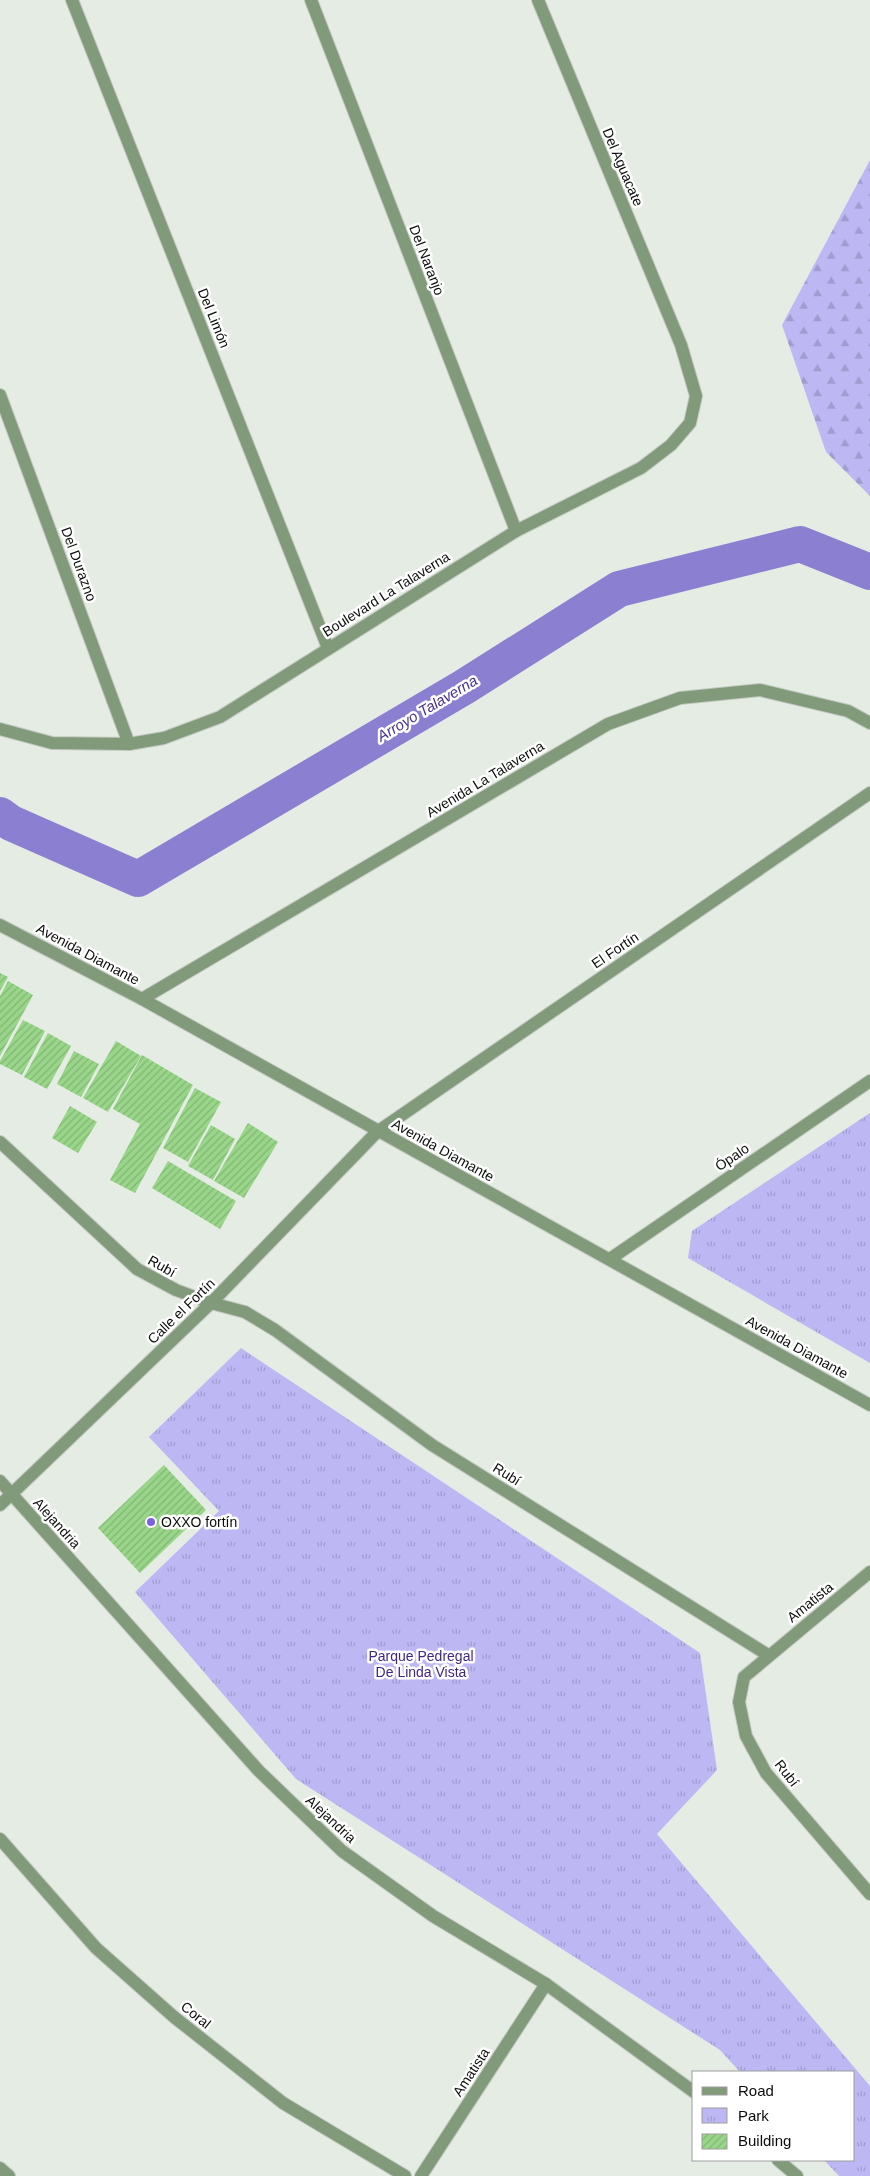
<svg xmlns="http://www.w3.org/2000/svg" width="870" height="2176" viewBox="0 0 870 2176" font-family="Helvetica,sans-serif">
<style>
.forest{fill:url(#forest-firs)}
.park{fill:url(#park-tufts)}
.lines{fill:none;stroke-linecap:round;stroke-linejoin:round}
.canal{stroke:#8b7fd2;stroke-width:36}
.building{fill:url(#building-hatch)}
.minor-casing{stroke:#c2c8c1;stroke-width:14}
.minor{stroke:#819a7a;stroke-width:12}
.poi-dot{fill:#7c63de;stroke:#fff;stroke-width:2}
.labels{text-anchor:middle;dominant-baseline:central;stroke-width:5;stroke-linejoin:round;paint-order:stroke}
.street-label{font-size:14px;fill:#0a0d0a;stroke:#fff}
.poi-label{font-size:14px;fill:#0a0d0a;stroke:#fff;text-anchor:start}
.park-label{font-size:14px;fill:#402687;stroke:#fff}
.water-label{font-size:15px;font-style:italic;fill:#483091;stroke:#fff}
</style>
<defs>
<pattern id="forest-firs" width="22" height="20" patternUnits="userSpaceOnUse" patternTransform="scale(1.25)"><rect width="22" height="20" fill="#bdb7f4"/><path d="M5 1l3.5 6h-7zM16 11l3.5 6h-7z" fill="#a19cd0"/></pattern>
<pattern id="park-tufts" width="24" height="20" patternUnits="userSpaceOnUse" patternTransform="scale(1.25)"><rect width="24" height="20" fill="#bdb7f4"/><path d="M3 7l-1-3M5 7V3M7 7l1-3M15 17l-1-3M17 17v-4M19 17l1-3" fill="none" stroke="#a19cd0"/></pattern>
<pattern id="building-hatch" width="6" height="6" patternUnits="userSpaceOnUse" patternTransform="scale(1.25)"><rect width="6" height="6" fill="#99d689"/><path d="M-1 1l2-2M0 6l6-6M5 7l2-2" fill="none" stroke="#82b675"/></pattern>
</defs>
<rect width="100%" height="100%" fill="#e5ece4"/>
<polygon class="forest" points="870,160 870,496 826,452 782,325"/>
<g class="park">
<polygon points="870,1113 870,1363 688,1258 692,1231"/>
<polygon points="241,1348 700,1653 717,1770 657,1834 870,2086 870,2176 839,2176 824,2160 854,2160 854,2072 740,2072 720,2050 296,1779 135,1592 219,1511 149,1437"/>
</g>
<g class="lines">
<polyline class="canal" points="0,815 11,823 138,879 464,687 619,589 800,544 870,572"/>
</g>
<g class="building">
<polygon points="0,973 8,977 0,991"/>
<polygon points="8,981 33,995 0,1056 0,996"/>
<polygon points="23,1020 45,1031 22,1075 0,1064 0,1061"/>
<polygon points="48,1033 71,1046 47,1089 24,1077"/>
<polygon points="116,1041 141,1056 108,1112 83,1098"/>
<polygon points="74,1051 99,1064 81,1097 57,1084"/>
<polygon points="142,1055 193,1085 135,1193 110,1180 140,1124 113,1109"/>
<polygon points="195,1088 221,1102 188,1162 163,1148"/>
<polygon points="70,1106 97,1122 78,1153 52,1138"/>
<polygon points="248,1123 278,1142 244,1198 214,1181"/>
<polygon points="211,1125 235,1139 213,1180 188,1166"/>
<polygon points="168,1161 236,1201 220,1229 152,1188"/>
<polygon points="164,1465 206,1510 140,1573 98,1528"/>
</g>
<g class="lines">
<defs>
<g id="minor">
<polyline points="72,0 328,648"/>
<polyline points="311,0 516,531"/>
<polyline points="0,395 129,744"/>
<polyline points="0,729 52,743 129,744 164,738 220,717 516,531 641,468 671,445 690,423 696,396 681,345 538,0"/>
<polyline points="0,925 142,999 870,1405"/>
<polyline points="142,999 608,724 680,698 760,690 848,711 870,723"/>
<polyline points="0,1142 137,1269 176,1290 211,1303 245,1312 275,1330 432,1445 768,1655"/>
<polyline points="610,1259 870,1081"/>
<polyline points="0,1481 259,1771 342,1851 433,1916 546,1984 694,2092"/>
<polyline points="0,1505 211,1303 377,1132 870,793"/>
<polyline points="870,1572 744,1677 739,1702 746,1736 766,1773 870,1894"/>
<polyline points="0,1839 96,1948 174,2017 283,2103 405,2176"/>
<polyline points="778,2160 797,2176"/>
<polyline points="0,2168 9,2176"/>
<polyline points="421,2176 546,1984"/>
</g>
</defs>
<use href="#minor" class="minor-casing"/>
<use href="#minor" class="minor"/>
</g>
<circle class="poi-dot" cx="151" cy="1522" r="5"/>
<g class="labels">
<g class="street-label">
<text transform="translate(623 167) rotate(67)">Del Aguacate</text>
<text transform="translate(427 260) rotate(69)">Del Naranjo</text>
<text transform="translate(214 318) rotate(68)">Del Limón</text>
<text transform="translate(79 564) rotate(70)">Del Durazno</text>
<text transform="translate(386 594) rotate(-32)">Boulevard La Talaverna</text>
<text transform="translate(485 779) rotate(-31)">Avenida La Talaverna</text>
<text transform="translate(615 950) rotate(-34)">El Fortín</text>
<text transform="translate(88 954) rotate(28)">Avenida Diamante</text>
<text transform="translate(443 1150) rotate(29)">Avenida Diamante</text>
<text transform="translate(732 1157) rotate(-34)">Ópalo</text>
<text transform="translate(162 1266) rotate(29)">Rubí</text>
<text transform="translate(181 1311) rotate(-44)">Calle el Fortín</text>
<text transform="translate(797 1347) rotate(29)">Avenida Diamante</text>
<text transform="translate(507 1474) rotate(32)">Rubí</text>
<text transform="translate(57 1523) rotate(48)">Alejandria</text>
<text transform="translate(810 1602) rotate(-39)">Amatista</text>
<text transform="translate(787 1773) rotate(52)">Rubí</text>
<text transform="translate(331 1819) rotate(43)">Alejandria</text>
<text transform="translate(196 2015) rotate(39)">Coral</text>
<text transform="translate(471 2072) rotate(-57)">Amatista</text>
</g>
<g class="poi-label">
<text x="161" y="1522">OXXO fortín</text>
</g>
<g class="park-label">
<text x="421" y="1656">Parque Pedregal<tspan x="421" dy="16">De Linda Vista</tspan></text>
</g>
<g class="water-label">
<text transform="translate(427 708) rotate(-31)">Arroyo Talaverna</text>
</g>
</g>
<rect x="692" y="2071" width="162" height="90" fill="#ffffff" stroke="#9d9e9d"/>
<rect x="702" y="2087" width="25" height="8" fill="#819a7a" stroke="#9d9e9d"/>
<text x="738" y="2096" font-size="15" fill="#0a0d0a">Road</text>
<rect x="702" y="2108" width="25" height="15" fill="url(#park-tufts)" stroke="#9d9e9d"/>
<text x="738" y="2121" font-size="15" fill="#0a0d0a">Park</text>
<rect x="702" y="2134" width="25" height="15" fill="url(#building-hatch)" stroke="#9d9e9d"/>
<text x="738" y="2146" font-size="15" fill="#0a0d0a">Building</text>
</svg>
